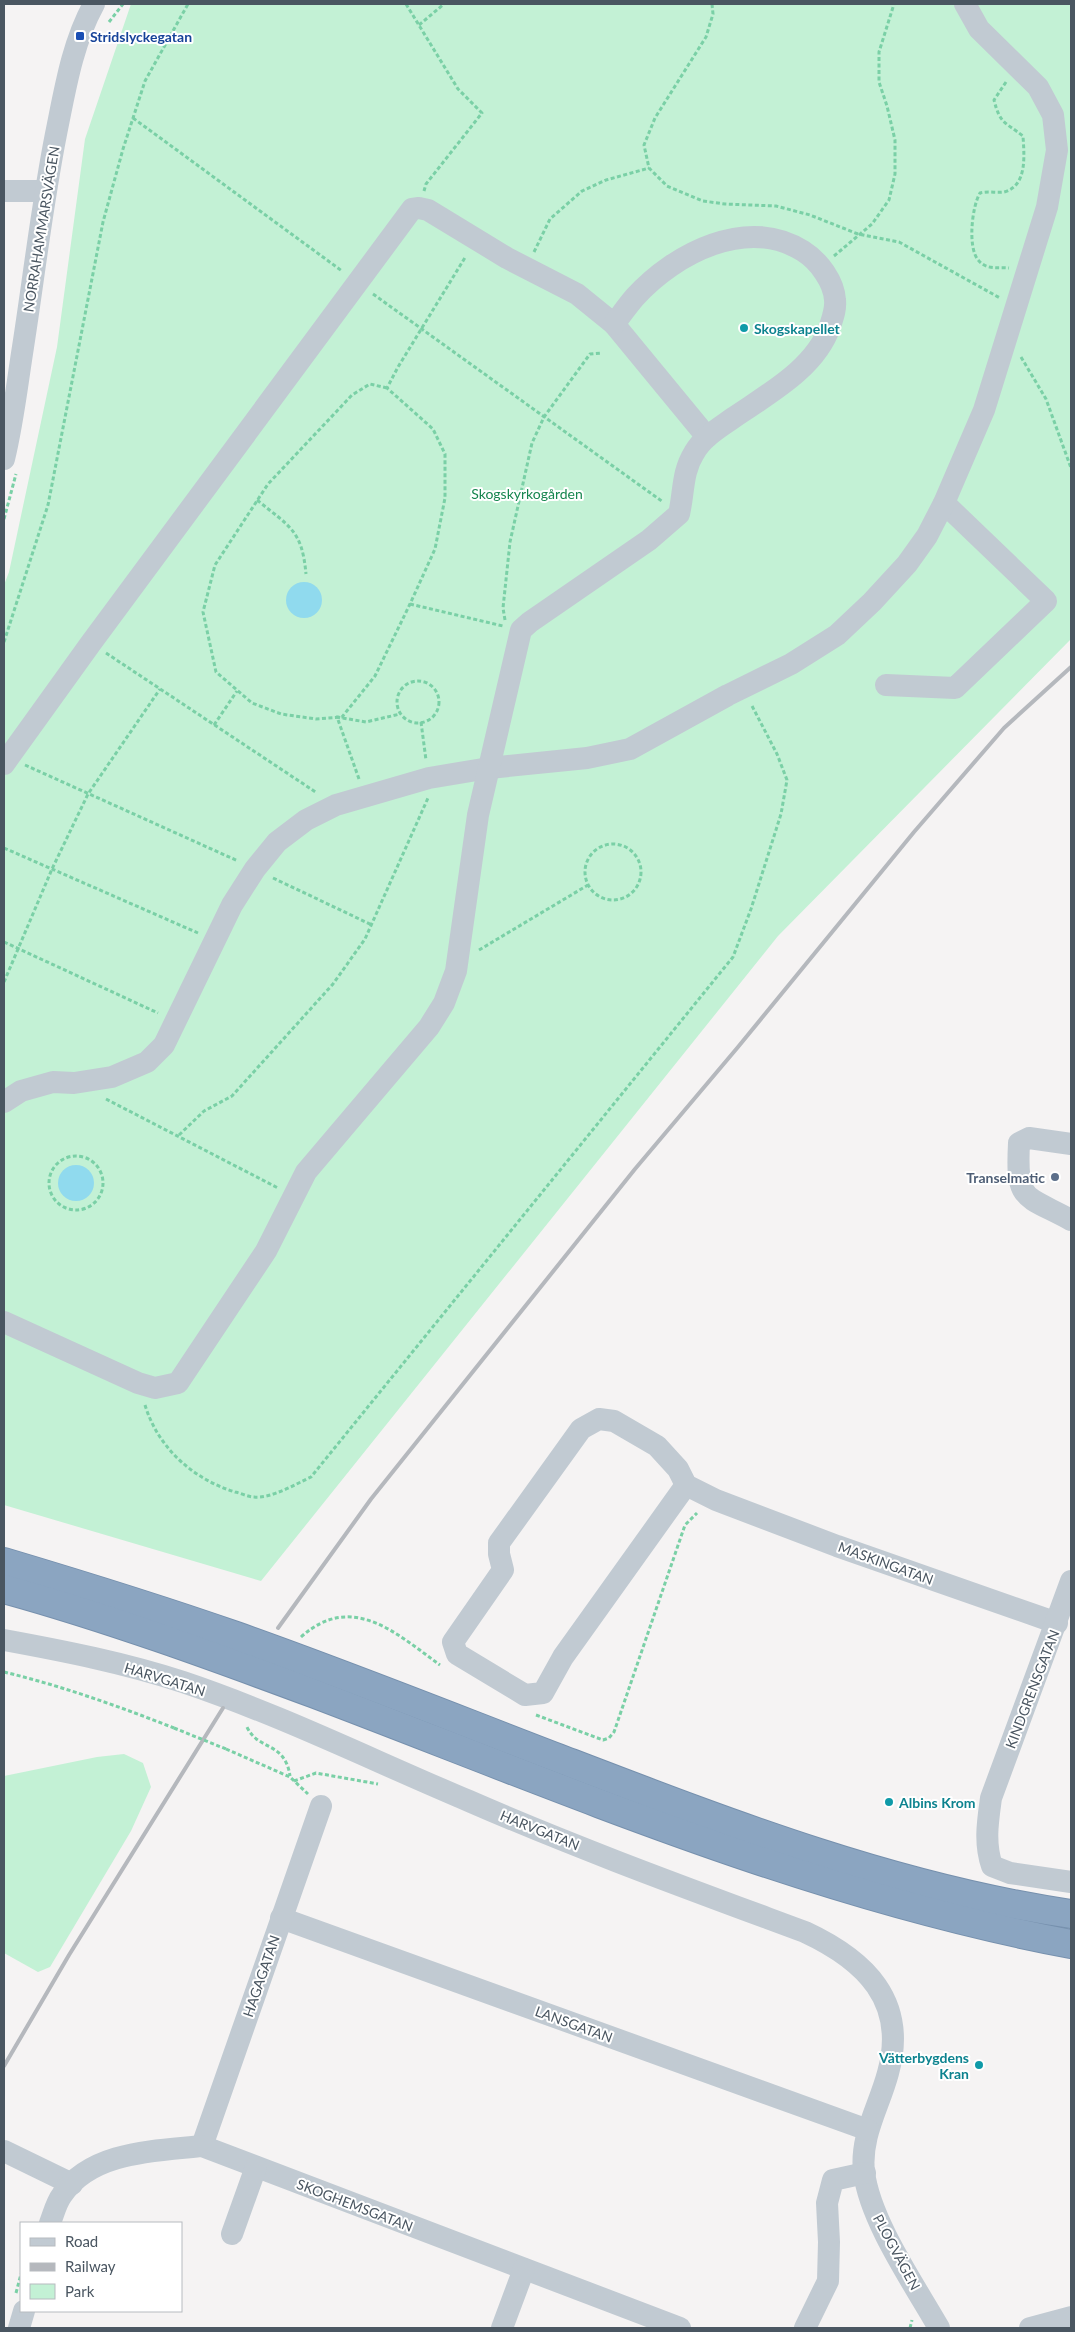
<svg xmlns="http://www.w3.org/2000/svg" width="1075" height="2332" viewBox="0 0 1075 2332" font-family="Lato,sans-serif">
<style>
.green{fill:#c3f1d5}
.water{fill:#90daee}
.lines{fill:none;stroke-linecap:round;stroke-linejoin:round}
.highway-casing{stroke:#7690ad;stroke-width:30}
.path{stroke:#7ad0a6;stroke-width:3;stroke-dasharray:4 2.5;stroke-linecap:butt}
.minor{stroke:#c1cad2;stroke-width:22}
.highway{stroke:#8ba5c1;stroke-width:28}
.rail{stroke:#b5b8bd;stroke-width:4}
.path-bridge{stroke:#7ad0a6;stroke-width:3;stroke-dasharray:4 2.5;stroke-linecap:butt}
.transit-dot{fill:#1a4fb4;stroke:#fff;stroke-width:2}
.culture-dot{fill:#0f9aa8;stroke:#fff;stroke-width:2}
.service-dot{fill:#5c6f8a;stroke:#fff;stroke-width:2}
.labels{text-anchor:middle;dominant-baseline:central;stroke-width:4;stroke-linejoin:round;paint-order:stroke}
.transit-label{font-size:14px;font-weight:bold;fill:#164399;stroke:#fff;text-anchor:start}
.street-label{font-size:14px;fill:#4a5661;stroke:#fff}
.culture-label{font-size:14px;font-weight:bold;fill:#0d838f;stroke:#fff;text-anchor:start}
.park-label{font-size:14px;fill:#17864f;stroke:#fff}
.service-label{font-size:14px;font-weight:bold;fill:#4e5e75;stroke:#fff;text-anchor:end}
</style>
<rect width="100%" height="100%" fill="#f5f3f3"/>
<g class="green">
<polygon points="131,4 1071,4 1071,639 778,936 261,1581 4,1505 4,585 9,572 57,347 85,139"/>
<polygon points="124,1754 143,1763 151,1787 131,1831 50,1967 38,1972 4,1953 4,1776 97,1757"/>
</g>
<g class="water">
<circle cx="304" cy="600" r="18"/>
<circle cx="76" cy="1183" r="18"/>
</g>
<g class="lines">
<defs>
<g id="highway">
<path d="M4 1562C81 1585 159 1609 236 1636 344 1674 451 1717 558 1758 725 1822 894 1888 1071 1914"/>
<path d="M4 1589C109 1618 213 1656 315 1694 563 1788 809 1895 1071 1944"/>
</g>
</defs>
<use href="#highway" class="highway-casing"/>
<g class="path">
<polyline points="406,4 458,89 482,113 426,184 424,191"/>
<polyline points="712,4 713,14 706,37 655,118 644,145 649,168 667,186 703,201 725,204 776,206 810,215 858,234 899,242 1000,298"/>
<polyline points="109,22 123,4"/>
<polyline points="419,25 444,4"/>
<path d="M1006 82 994 100C1000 124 1005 122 1023 136 1024 154 1028 186 1004 192 996 193 988 191 980 193 972 206 967 249 979 261 987 270 998 267 1009 268"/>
<polyline points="133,118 342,271"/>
<polyline points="534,252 550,219 582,191 606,180 649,168"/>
<polyline points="834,256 872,224 889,200 895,174 895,140 887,106 879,82 879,52 894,4"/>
<polyline points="373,294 663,502"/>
<polyline points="1021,357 1046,399 1071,468"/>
<polyline points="387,388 370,384 352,395 268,484 215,565 203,612 216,672 252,703 281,714 316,719 342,717 375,676 410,604 435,549 445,498 445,454 433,429 387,388 398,367 466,256"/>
<path d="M257 500C290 527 302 530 306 574"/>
<polyline points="4,519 16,474"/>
<polyline points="410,604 503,626"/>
<polyline points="505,620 503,608 510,542 532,443 544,417 590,354 602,353"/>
<polyline points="4,642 48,505 103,222 123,149 145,81 188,4"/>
<polyline points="106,653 317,793"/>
<circle cx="418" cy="702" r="21"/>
<polyline points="421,722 426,760"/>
<polyline points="214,725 237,691"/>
<polyline points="25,765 238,861"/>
<polyline points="359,779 337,717 366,722 400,714"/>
<circle cx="613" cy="872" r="28"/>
<polyline points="4,848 198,933"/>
<polyline points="273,878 372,925"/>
<polyline points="4,942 158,1013"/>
<polyline points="479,950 588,885"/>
<polyline points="4,982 52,869 88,794 160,689"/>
<polyline points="106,1099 278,1188"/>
<polyline points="179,1135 204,1111 232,1096 333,984 365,939 428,798"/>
<circle cx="76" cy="1183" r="27"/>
<path d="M145 1405C158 1448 193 1479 235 1492 241 1493 248 1497 254 1497 270 1499 296 1484 311 1477L733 957 751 909 781 814 787 780 777 754 751 704"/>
<path d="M301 1637C352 1591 397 1634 440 1665"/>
<path d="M4 1672C62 1686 118 1706 174 1728"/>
<polyline points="536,1715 603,1740 609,1738 614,1732 685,1525 697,1513"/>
<path d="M247 1727C258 1751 285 1741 290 1776"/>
<polyline points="226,1749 290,1777 308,1794"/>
<polyline points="294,1781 316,1773 378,1784"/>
<polyline points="16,2293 21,2274"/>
<polyline points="910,2328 912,2320"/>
</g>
<g class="minor">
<polyline points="4,191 45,191"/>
<path d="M4 459C13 422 17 385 23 347 34 276 42 205 56 134 65 90 72 44 94 4"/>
<polyline points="886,685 955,688 1046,601 944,503"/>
<polyline points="4,764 91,643 412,209 419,208 428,210 507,258 577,294 614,324 707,437"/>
<polyline points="4,1102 21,1091 53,1082 74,1083 112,1077 147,1062 164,1045 232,905 255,869 277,842 306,820 336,805 429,778 489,768 587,758 630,749 728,695 791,664 837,635 872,602 907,564 927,536 944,503 984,410 1047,207 1057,150 1053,115 1038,87 979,29 965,4"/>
<path d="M1071 1144 1029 1138 1019 1143C1016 1202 1023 1194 1071 1220"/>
<path d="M4 1322 138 1383 155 1388 178 1383 266 1251 306 1172 429 1027 444 1003 456 971 478 815 521 630 530 622 649 540 679 514C684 493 682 472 694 453 703 437 719 428 733 418 768 394 816 368 830 326 833 317 836 309 835 300 834 282 819 261 803 251 747 216 675 253 635 297 628 305 621 315 614 324"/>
<polyline points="686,1485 563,1657 543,1693 525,1695 457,1654 453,1642 503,1570 499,1554 499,1543 581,1429 599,1419 614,1421 657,1446 678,1469 686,1485 716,1500 837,1546 1057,1623"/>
<path d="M1071 1581 991 1798C988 1820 984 1843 992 1866L1010 1873 1071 1882"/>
<path d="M4 1640C64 1651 125 1663 183 1682 281 1715 374 1761 469 1801 579 1849 692 1890 805 1932 865 1960 908 2001 888 2073 879 2107 860 2136 864 2172 870 2221 914 2284 939 2328"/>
<polyline points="281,1918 868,2130"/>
<polyline points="202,2146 321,1806"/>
<polyline points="4,2151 72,2184"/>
<path d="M50 2223C54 2213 56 2203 62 2195 91 2151 156 2151 202 2146L680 2328"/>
<polyline points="232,2234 256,2167"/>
<polyline points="19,2328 24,2311"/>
<polyline points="502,2328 524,2269"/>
<polyline points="805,2328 828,2281 829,2242 827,2203 833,2180 865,2173"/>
<polyline points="1030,2328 1071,2317"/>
</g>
<use href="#highway" class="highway"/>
<g class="rail">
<polyline points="278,1628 371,1499 635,1169 738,1047 914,832 1004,728 1071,667"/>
<polyline points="4,2066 69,1955 223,1708"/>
</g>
<polyline class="path-bridge" points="174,1728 226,1749"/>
</g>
<rect class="transit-dot" x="75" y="31" width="10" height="10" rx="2.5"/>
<g class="culture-dot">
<circle cx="744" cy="328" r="5"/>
<circle cx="889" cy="1802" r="5"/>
<circle cx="979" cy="2065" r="5"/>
</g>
<circle class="service-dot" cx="1055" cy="1177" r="5"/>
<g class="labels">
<g class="transit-label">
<text x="90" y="36">Stridslyckegatan</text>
</g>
<g class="street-label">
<text transform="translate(41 229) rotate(-81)">NORRAHAMMARSVÄGEN</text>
<text transform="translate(886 1563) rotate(20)">MASKINGATAN</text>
<text transform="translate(165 1679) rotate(17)">HARVGATAN</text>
<text transform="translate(1032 1689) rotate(-69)">KINDGRENSGATAN</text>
<text transform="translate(540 1830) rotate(22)">HARVGATAN</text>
<text transform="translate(261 1976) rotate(-71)">HAGAGATAN</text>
<text transform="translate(574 2024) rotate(20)">LANSGATAN</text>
<text transform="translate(355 2205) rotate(21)">SKOGHEMSGATAN</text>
<text transform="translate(897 2252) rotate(62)">PLOGVÄGEN</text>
</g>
<g class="culture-label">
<text x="754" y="328">Skogskapellet</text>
<text x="899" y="1802">Albins Krom</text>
<text x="969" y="2057" text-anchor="end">Vätterbygdens<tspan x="969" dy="16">Kran</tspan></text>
</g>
<g class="park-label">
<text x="527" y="493">Skogskyrkogården</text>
</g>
<g class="service-label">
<text x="1045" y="1177">Transelmatic</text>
</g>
</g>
<rect width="1075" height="2332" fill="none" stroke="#4a5661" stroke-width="10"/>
<rect x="20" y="2222" width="162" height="90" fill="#ffffff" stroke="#b7bbc0"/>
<rect x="30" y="2238" width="25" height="8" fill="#c1cad2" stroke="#b7bbc0"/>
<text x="65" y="2247" font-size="15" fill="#4a5661">Road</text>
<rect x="30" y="2263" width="25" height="8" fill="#b5b8bd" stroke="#b7bbc0"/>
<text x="65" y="2272" font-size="15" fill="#4a5661">Railway</text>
<rect x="30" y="2284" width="25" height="15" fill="#c3f1d5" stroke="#b7bbc0"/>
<text x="65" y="2297" font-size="15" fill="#4a5661">Park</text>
</svg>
